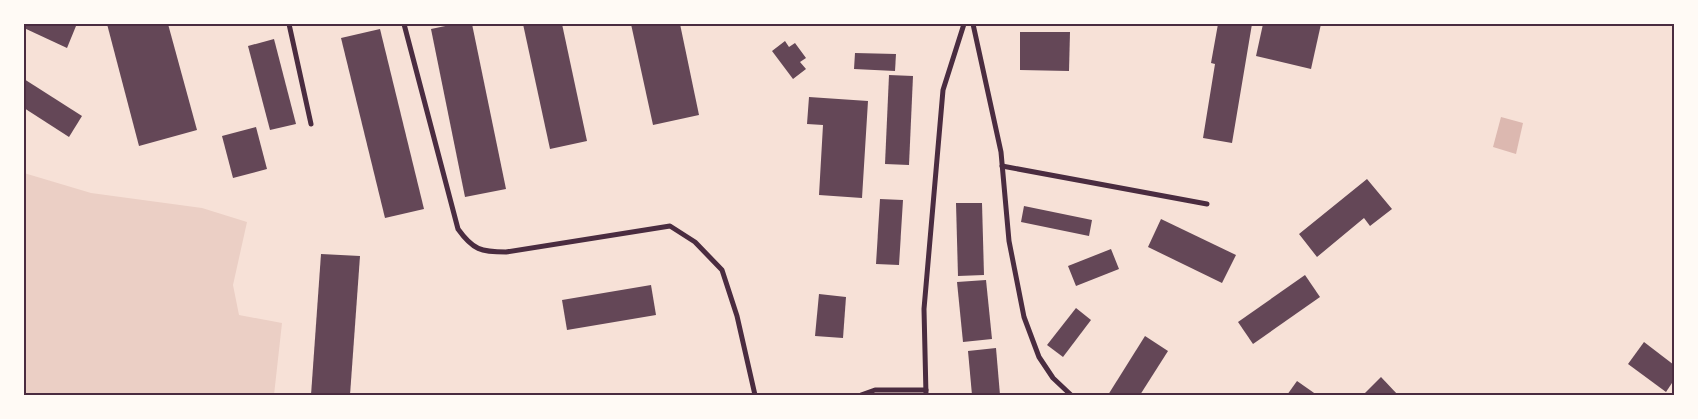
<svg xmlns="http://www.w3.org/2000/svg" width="1698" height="419" viewBox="0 0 1698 419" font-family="Poppins,sans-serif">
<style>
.green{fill:#ebcfc5}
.water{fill:#dcb8b0}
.building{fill:#644757}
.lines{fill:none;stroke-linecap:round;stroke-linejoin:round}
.minor{stroke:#4a2c40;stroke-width:5}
.neatline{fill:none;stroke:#4a2c40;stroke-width:2}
</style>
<rect width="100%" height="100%" fill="#f7e1d7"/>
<polygon class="green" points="24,173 91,193 202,208 247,222 233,285 239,315 282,323 274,395 24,395"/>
<polygon class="water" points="1501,117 1523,123 1516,154 1493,147"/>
<g class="building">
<polygon points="24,24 72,24 76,26 67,48 24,28"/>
<polygon points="107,24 168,24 197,130 139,146"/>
<polygon points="455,24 472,24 506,189 465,197 431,29"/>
<polygon points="523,24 562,24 587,141 550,149"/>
<polygon points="631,24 680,24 699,115 653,125"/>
<polygon points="1218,24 1252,24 1232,143 1203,138 1215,64 1211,63"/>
<polygon points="1263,24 1321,24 1311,69 1256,56"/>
<polygon points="380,29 424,209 385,218 341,38"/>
<polygon points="1020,32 1070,32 1069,71 1020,70"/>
<polygon points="274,39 296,124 270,130 248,46"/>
<polygon points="785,41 789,47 795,43 806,58 800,62 806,69 793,79 772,51"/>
<polygon points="855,53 896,54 895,71 854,69"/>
<polygon points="889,75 913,76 909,165 885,164"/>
<polygon points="24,79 82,116 69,137 24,108"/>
<polygon points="809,97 868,101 862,198 819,195 823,125 807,124"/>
<polygon points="256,127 267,169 233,178 222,136"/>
<polygon points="1367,179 1392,209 1370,226 1364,218 1317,257 1299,234"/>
<polygon points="880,199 903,200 899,265 876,264"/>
<polygon points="956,203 982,203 984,275 958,276"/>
<polygon points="1024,206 1092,220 1089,236 1021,222"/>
<polygon points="1161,219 1236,255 1222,283 1148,247"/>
<polygon points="1111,249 1119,269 1076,286 1068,266"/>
<polygon points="321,254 360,256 350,395 311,395"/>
<polygon points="1305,275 1320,297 1253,344 1238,322"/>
<polygon points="986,280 992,339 963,342 957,282"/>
<polygon points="651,285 656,315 567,330 562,300"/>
<polygon points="819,294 846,297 843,338 815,336"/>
<polygon points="1076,308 1091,320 1063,357 1047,345"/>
<polygon points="1145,336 1168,351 1140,395 1108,395"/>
<polygon points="1644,342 1674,365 1674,380 1666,392 1628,364"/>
<polygon points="996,348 1000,395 972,395 968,351"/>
<polygon points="1381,377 1398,395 1363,395"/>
<polygon points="1297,381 1317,395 1287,395"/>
</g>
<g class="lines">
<g class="minor">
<polyline points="289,24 311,124"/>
<path d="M404 24 458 229C473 250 481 252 506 252L670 226 695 242 722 270 737 316 755 395"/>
<polyline points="973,24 1001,152 1009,241 1024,317 1039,357 1053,378 1071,395"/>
<polyline points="1002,166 1207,204"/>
<polyline points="861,395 875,390 926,390"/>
<polyline points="926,395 924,309 943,90 964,24"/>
</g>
</g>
<rect width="1698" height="419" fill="none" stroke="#fffaf5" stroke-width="50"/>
<rect x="25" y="25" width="1648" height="369" class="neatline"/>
</svg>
